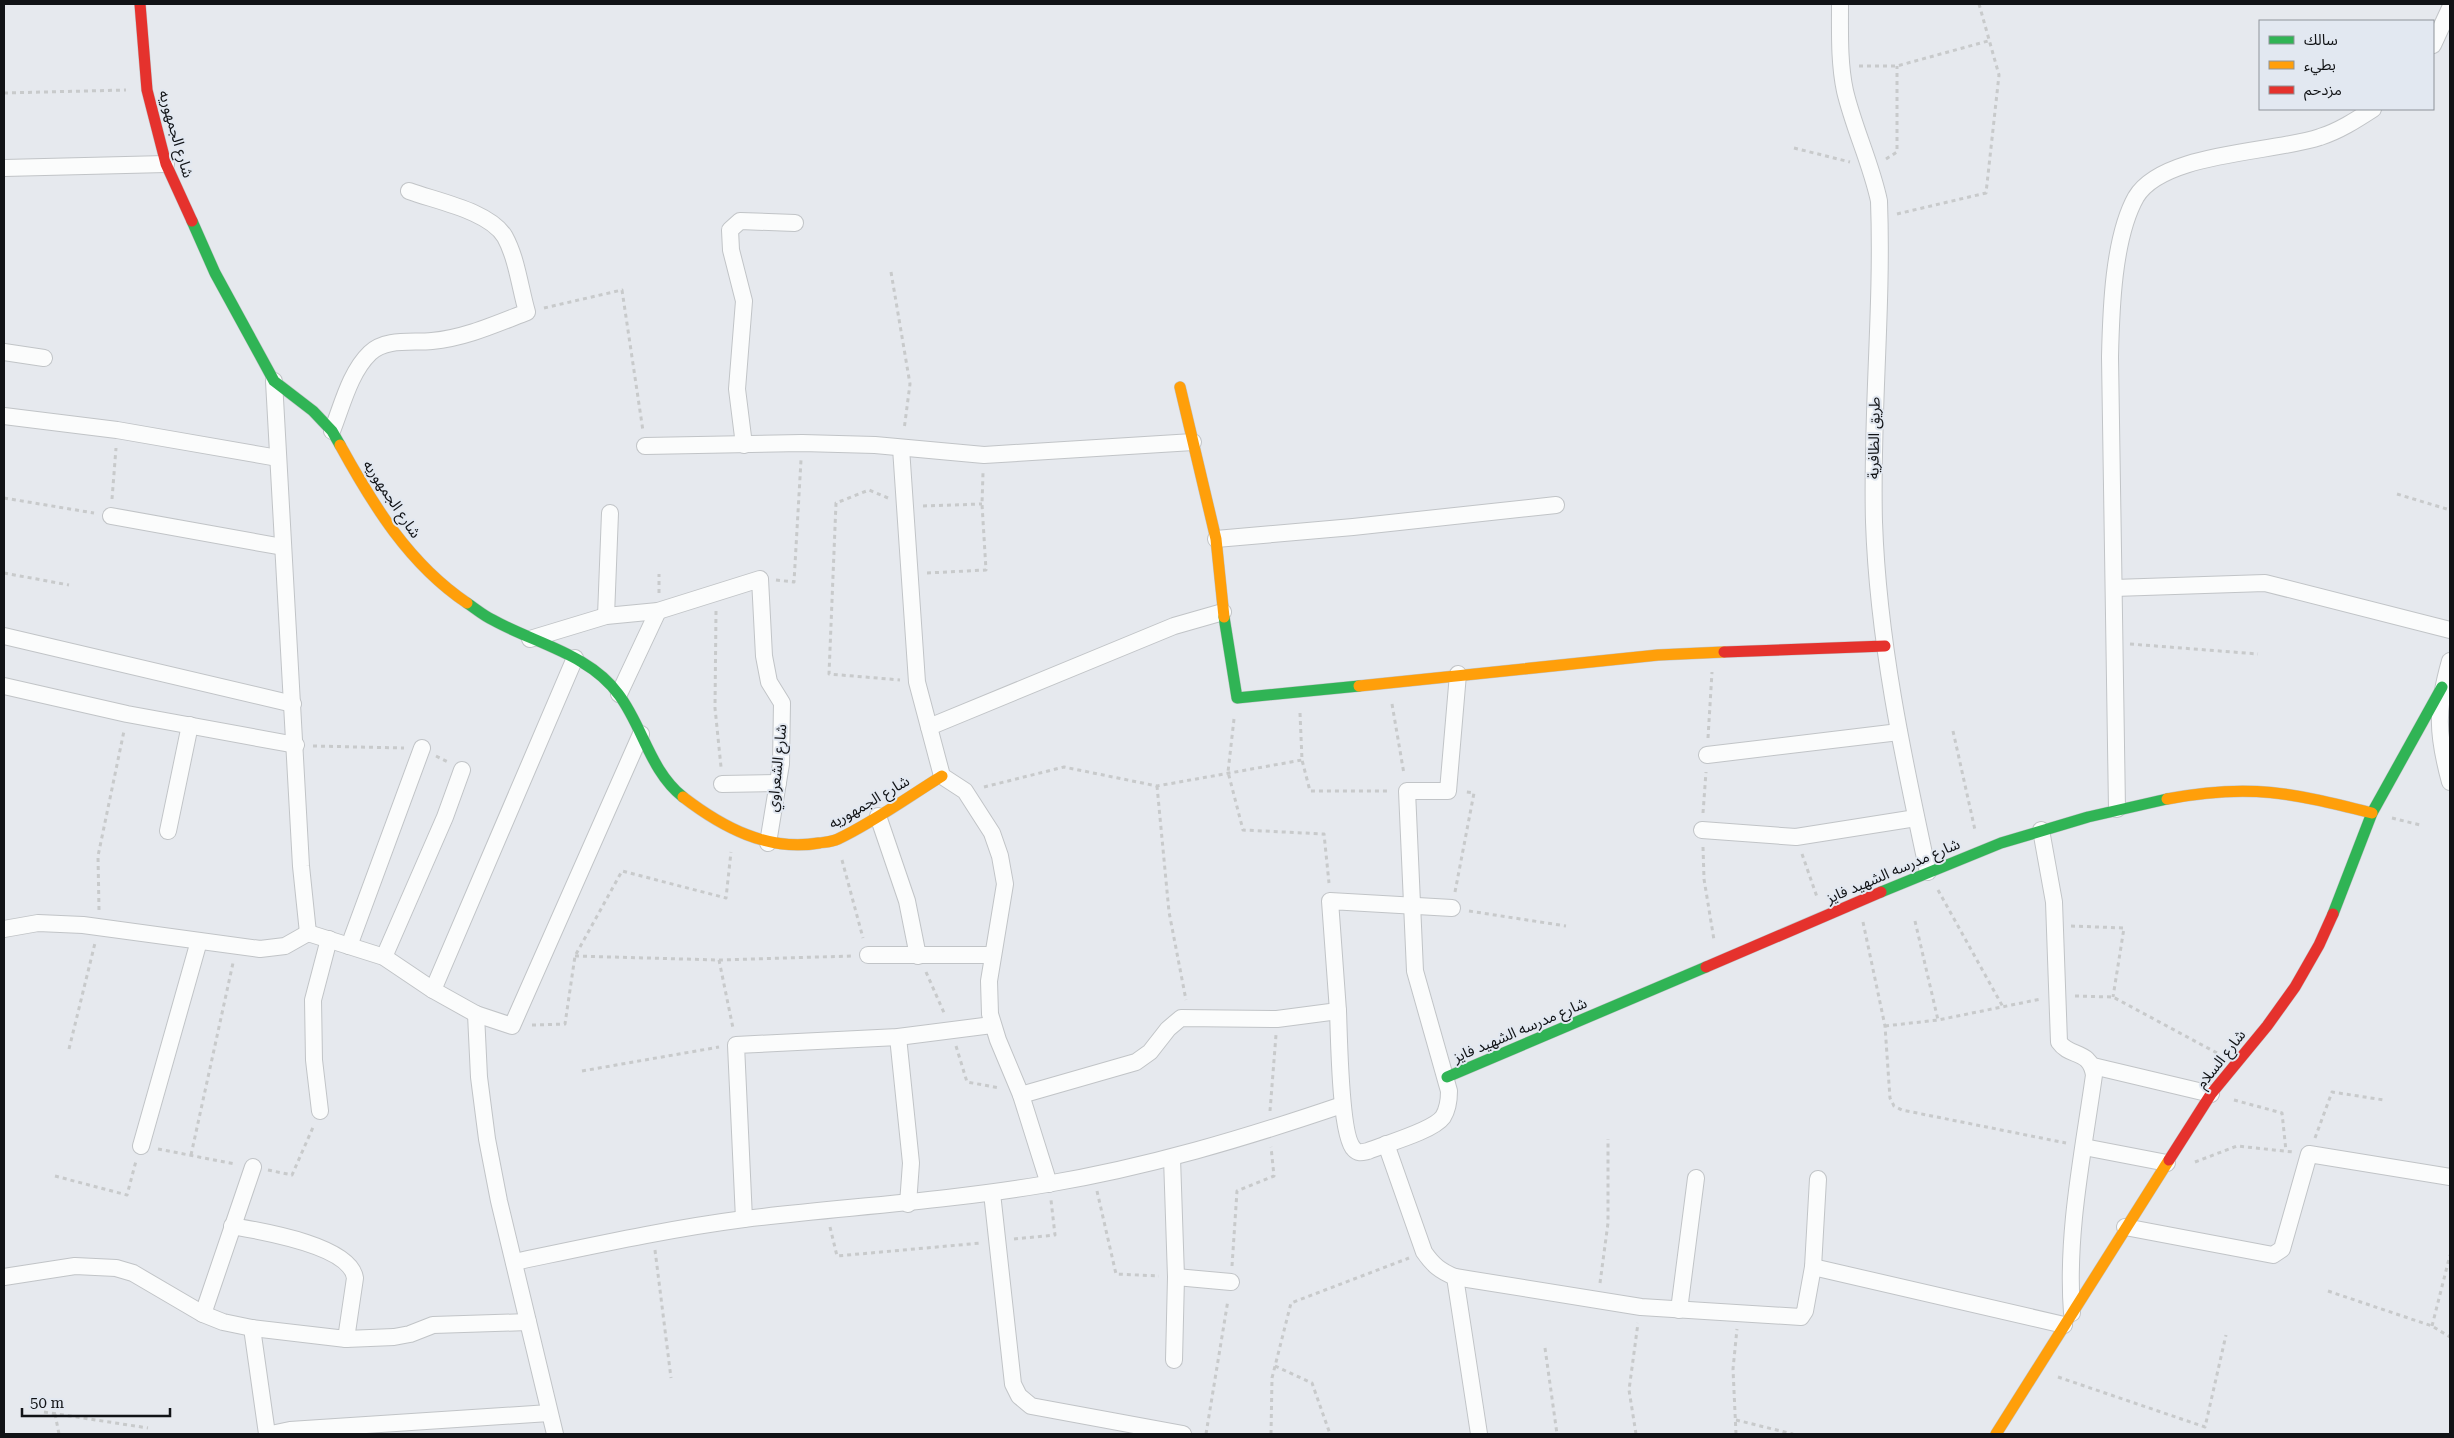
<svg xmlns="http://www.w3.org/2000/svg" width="2454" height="1438" viewBox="0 0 2454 1438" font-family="'Roboto Serif','Noto Sans Arabic',serif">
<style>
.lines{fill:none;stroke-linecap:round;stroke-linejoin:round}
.street-casing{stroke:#c1c4c7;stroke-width:18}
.fast-casing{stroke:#c1c4c7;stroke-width:12}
.slow-casing{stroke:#c1c4c7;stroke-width:12}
.jam-casing{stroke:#c1c4c7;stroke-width:12}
.path{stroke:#c8cacb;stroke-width:3;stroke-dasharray:4 4;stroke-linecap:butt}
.street{stroke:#fbfcfc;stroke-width:16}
.fast{stroke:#30b455;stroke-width:11}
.slow{stroke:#ff9f0a;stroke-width:11}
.jam{stroke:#e5322d;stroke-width:11}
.labels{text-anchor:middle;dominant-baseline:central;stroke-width:4;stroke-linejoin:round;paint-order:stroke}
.street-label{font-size:15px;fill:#111316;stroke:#e2e8f1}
</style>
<rect width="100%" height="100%" fill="#e6e9ee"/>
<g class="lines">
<defs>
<g id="street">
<path d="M1840 4C1840 33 1839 63 1845 91 1854 129 1871 163 1879 201 1883 308 1871 415 1874 522 1878 640 1903 757 1928 872"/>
<polyline points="2433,45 2450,8"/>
<polyline points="4,168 166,164"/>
<polyline points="4,352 44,358"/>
<polyline points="274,381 301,866 308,933"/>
<polyline points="4,416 117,430 278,458"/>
<path d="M332 431C342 406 350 372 370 353 386 338 412 343 432 341 465 338 496 324 527 312 520 288 517 259 505 237 490 211 436 201 409 191"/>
<polyline points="744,445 737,389 744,301 731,250 730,230 740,221 795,223"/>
<polyline points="645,446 802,443 875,445 984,455 1193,442"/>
<polyline points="901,448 917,682 942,776 965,791 992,833 1000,856 1005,884 989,981 990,1014 998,1040 1021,1095 1049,1184"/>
<polyline points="111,516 283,547"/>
<polyline points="1216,539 1353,527 1556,505"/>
<polyline points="2114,588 2265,583 2450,630"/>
<polyline points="606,616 610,513"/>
<polyline points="4,636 293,704"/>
<polyline points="530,639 606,616 658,611 760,579 764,656 769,682 782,703 781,764 768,843"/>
<path d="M2450 661C2436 710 2437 734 2450 782"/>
<polyline points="4,686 127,714 296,745"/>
<polyline points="619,694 658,611"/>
<polyline points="929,727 1174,626 1223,612"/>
<polyline points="1707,755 1899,732"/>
<polyline points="722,784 778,783"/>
<path d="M2117 809 2110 357C2111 311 2113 238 2136 197 2163 152 2273 153 2320 137 2339 131 2356 120 2373 109"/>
<polyline points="878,816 907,901 918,956"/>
<polyline points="1702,830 1796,837 1916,818"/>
<path d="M2041 830 2054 902 2059 1042C2070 1058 2090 1049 2094 1075 2083 1154 2066 1233 2072 1313"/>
<polyline points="168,831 190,725"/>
<polyline points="4,929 38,923 83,925 260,949 285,946 308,933 384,957 433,990 476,1014 512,1026 641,734"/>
<polyline points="349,946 422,748"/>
<polyline points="868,955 992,955"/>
<polyline points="384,957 445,817 462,770"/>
<polyline points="433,990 575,658"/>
<path d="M1338 1011C1339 1034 1340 1136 1354 1149 1358 1154 1363 1152 1368 1151 1385 1144 1433 1131 1443 1117 1448 1109 1449 1100 1449 1091L1415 971 1407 791H1448L1458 674"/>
<polyline points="476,1014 479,1077 487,1139 499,1201 555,1434"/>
<polyline points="898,1037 911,1163 908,1204"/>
<polyline points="2093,1066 2211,1094"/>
<polyline points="1021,1095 1136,1062 1150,1052 1168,1029 1181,1018 1277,1019 1338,1011 1330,901 1452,908"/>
<polyline points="320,1111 314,1060 313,1000 329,939"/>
<path d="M1386 1144 1424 1252C1433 1265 1440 1271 1455 1277L1641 1307 1801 1317 1805 1311 1813 1267 1818 1179"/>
<polyline points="141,1146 199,941"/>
<polyline points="2084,1147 2167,1163"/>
<polyline points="1172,1158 1176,1277 1174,1360"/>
<polyline points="992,1193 1013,1384 1019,1396 1031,1406 1183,1434"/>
<polyline points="744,1219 736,1045 898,1037 992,1025"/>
<path d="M232 1226C260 1231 350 1245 355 1278L346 1339"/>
<polyline points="2125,1227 2273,1255 2282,1249 2309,1154 2450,1177"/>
<path d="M514 1262C591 1246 667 1229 744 1219 845 1207 947 1201 1047 1184 1148 1167 1245 1138 1342 1105"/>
<polyline points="1813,1267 2064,1325"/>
<polyline points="4,1277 75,1266 116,1268 133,1273 203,1314 223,1322 252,1328 346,1339 394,1337 410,1334 433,1325 528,1322"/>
<polyline points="1176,1277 1231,1282"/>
<polyline points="1455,1277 1479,1434"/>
<polyline points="1679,1310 1696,1178"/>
<polyline points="203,1314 253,1167"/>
<polyline points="252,1328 267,1434"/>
<polyline points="271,1434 290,1430 549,1413"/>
</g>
<g id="fast">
<polyline points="192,221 215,273 274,381 313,411 332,431 340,445"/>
<path d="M467 603C476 609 484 616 493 620 534 643 590 654 619 695 643 727 650 771 683 797"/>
<polyline points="1224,617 1237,698 1359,686"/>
<polyline points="1881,892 2001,843 2088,817 2167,799"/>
<polyline points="2333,914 2372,813 2442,687"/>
<polyline points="1447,1077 1706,967"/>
</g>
<g id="slow">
<polyline points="1180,387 1216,539 1224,617"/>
<path d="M340 445C373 505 409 564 467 603"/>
<polyline points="1359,686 1658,655 1724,652"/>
<path d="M683 797C722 827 768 852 819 843 825 842 832 842 838 839 874 822 908 797 942 776"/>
<path d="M2167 799C2250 783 2292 793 2372 813"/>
<polyline points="1996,1434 2169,1160"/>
</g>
<g id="jam">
<polyline points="140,4 147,90 166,164 192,221"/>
<polyline points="1724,652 1885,646"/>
<polyline points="1706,967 1881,892"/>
<polyline points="2169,1160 2211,1094 2267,1026 2295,987 2319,945 2333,914"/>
</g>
</defs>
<use href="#street" class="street-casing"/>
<use href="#fast" class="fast-casing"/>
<use href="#slow" class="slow-casing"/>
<use href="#jam" class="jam-casing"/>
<g class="path">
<polyline points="1859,66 1897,66 1988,41"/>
<polyline points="4,93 126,90"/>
<polyline points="1794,148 1850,162"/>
<polyline points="1886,159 1897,152 1897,66"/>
<polyline points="1897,214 1986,193 1999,75 1979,4"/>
<polyline points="891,272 910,384 904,430"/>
<polyline points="544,308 622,290 643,431"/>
<polyline points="2397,494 2450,510"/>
<polyline points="4,498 94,513"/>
<polyline points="888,498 869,490 836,503 829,674 900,680"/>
<polyline points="112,499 116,448"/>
<polyline points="923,506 982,504"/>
<polyline points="4,573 69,585"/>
<polyline points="927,573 986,570 982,504 983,473"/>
<polyline points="776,580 794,582 801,460"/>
<polyline points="659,593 659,574"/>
<polyline points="716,611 715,708 721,767"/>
<polyline points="2130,644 2258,654"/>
<polyline points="1392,704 1404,774"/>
<polyline points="1300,713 1302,760 1310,791 1390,791"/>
<polyline points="1234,719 1228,772 1243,830 1324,834 1329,883"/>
<polyline points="1953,731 1975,830"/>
<polyline points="1708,738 1712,672"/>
<polyline points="313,746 404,748"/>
<polyline points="436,756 448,762"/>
<polyline points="1157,786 1169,912 1186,1000"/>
<polyline points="984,787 1064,767 1157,786 1302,760"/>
<polyline points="1703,813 1706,772"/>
<polyline points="2392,818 2420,825"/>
<polyline points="1703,847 1704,879 1714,940"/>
<polyline points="1802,854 1817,897"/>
<polyline points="842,860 863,938"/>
<polyline points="1938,890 2003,1007"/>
<polyline points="1455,892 1474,793 1466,792"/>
<polyline points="99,910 98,856 124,731"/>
<polyline points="1469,911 1566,926"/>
<polyline points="1915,921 1938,1020"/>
<polyline points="1863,922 1885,1026 1890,1098 1894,1106 1902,1110 2066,1143"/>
<polyline points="2071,926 2124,928 2113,997"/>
<polyline points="575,956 719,960 852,956"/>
<polyline points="719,960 733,1028"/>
<polyline points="926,972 945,1015"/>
<polyline points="2075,996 2113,997 2217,1053"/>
<polyline points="532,1025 565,1024 575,956 622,871 726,898 731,852"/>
<polyline points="1885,1026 1938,1020 2041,999"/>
<polyline points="956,1046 967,1082 1000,1088"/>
<polyline points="69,1049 95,943"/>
<polyline points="582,1071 719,1047"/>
<polyline points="2234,1100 2282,1113 2286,1151"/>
<polyline points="1270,1111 1276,1035"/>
<polyline points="2315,1138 2332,1092 2384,1100"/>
<polyline points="158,1149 235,1164"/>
<polyline points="191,1155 233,963"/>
<polyline points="2195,1162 2237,1146 2293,1152"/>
<polyline points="268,1170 292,1175 314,1125"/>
<polyline points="55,1176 127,1195 136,1161"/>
<polyline points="1097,1191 1116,1274 1159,1276"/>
<polyline points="830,1227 837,1256 981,1243"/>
<polyline points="1014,1239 1055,1235 1051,1200"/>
<polyline points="655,1250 671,1378"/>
<polyline points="1232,1266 1237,1191 1274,1176 1271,1147"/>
<polyline points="1600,1283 1608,1223 1608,1139"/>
<polyline points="2328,1291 2432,1326 2450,1337"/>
<polyline points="2432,1326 2450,1255"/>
<polyline points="1545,1348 1557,1434"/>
<polyline points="1275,1366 1312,1383 1330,1434"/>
<polyline points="2058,1377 2205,1427 2226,1335"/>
<polyline points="44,1412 148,1428"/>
<polyline points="55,1414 59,1434"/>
<polyline points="1736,1420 1793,1434"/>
<polyline points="1206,1434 1228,1300"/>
<polyline points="1271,1434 1272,1378 1291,1303 1409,1258"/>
<polyline points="1636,1434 1629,1390 1638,1323"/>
<polyline points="1736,1434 1733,1369 1737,1329"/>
</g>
<use href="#street" class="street"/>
<use href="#fast" class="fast"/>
<use href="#slow" class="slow"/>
<use href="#jam" class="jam"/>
</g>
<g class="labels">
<g class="street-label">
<text transform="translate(176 134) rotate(74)">شارع الجمهوريه</text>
<text transform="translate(1874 438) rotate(-89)">طريق الظافرية</text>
<text transform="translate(392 499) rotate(56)">شارع الجمهوريه</text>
<text transform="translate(777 768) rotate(-84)">شارع الشعراوي</text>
<text transform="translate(869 802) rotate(-30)">شارع الجمهوريه</text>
<text transform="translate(1893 871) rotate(-23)">شارع مدرسه الشهيد فايز</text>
<text transform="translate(1520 1030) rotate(-23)">شارع مدرسه الشهيد فايز</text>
<text transform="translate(2221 1059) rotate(-52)">شارع السلام</text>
</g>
</g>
<rect width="2454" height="1438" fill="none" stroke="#111316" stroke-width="10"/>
<rect x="2259" y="20" width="175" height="90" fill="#e2e8f1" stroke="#8e9399"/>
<rect x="2269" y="36" width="25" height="8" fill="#30b455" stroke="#8e9399"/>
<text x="2304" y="45" font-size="15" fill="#111316">سالك</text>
<rect x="2269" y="61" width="25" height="8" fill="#ff9f0a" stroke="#8e9399"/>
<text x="2304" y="70" font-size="15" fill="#111316">بطيء</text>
<rect x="2269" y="86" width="25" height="8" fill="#e5322d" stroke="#8e9399"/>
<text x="2304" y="95" font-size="15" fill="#111316">مزدحم</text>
<path d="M22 1408v8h148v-8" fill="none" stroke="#111316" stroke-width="2.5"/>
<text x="30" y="1408" font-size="15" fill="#111316" stroke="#e2e8f1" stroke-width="4" paint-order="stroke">50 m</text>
</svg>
